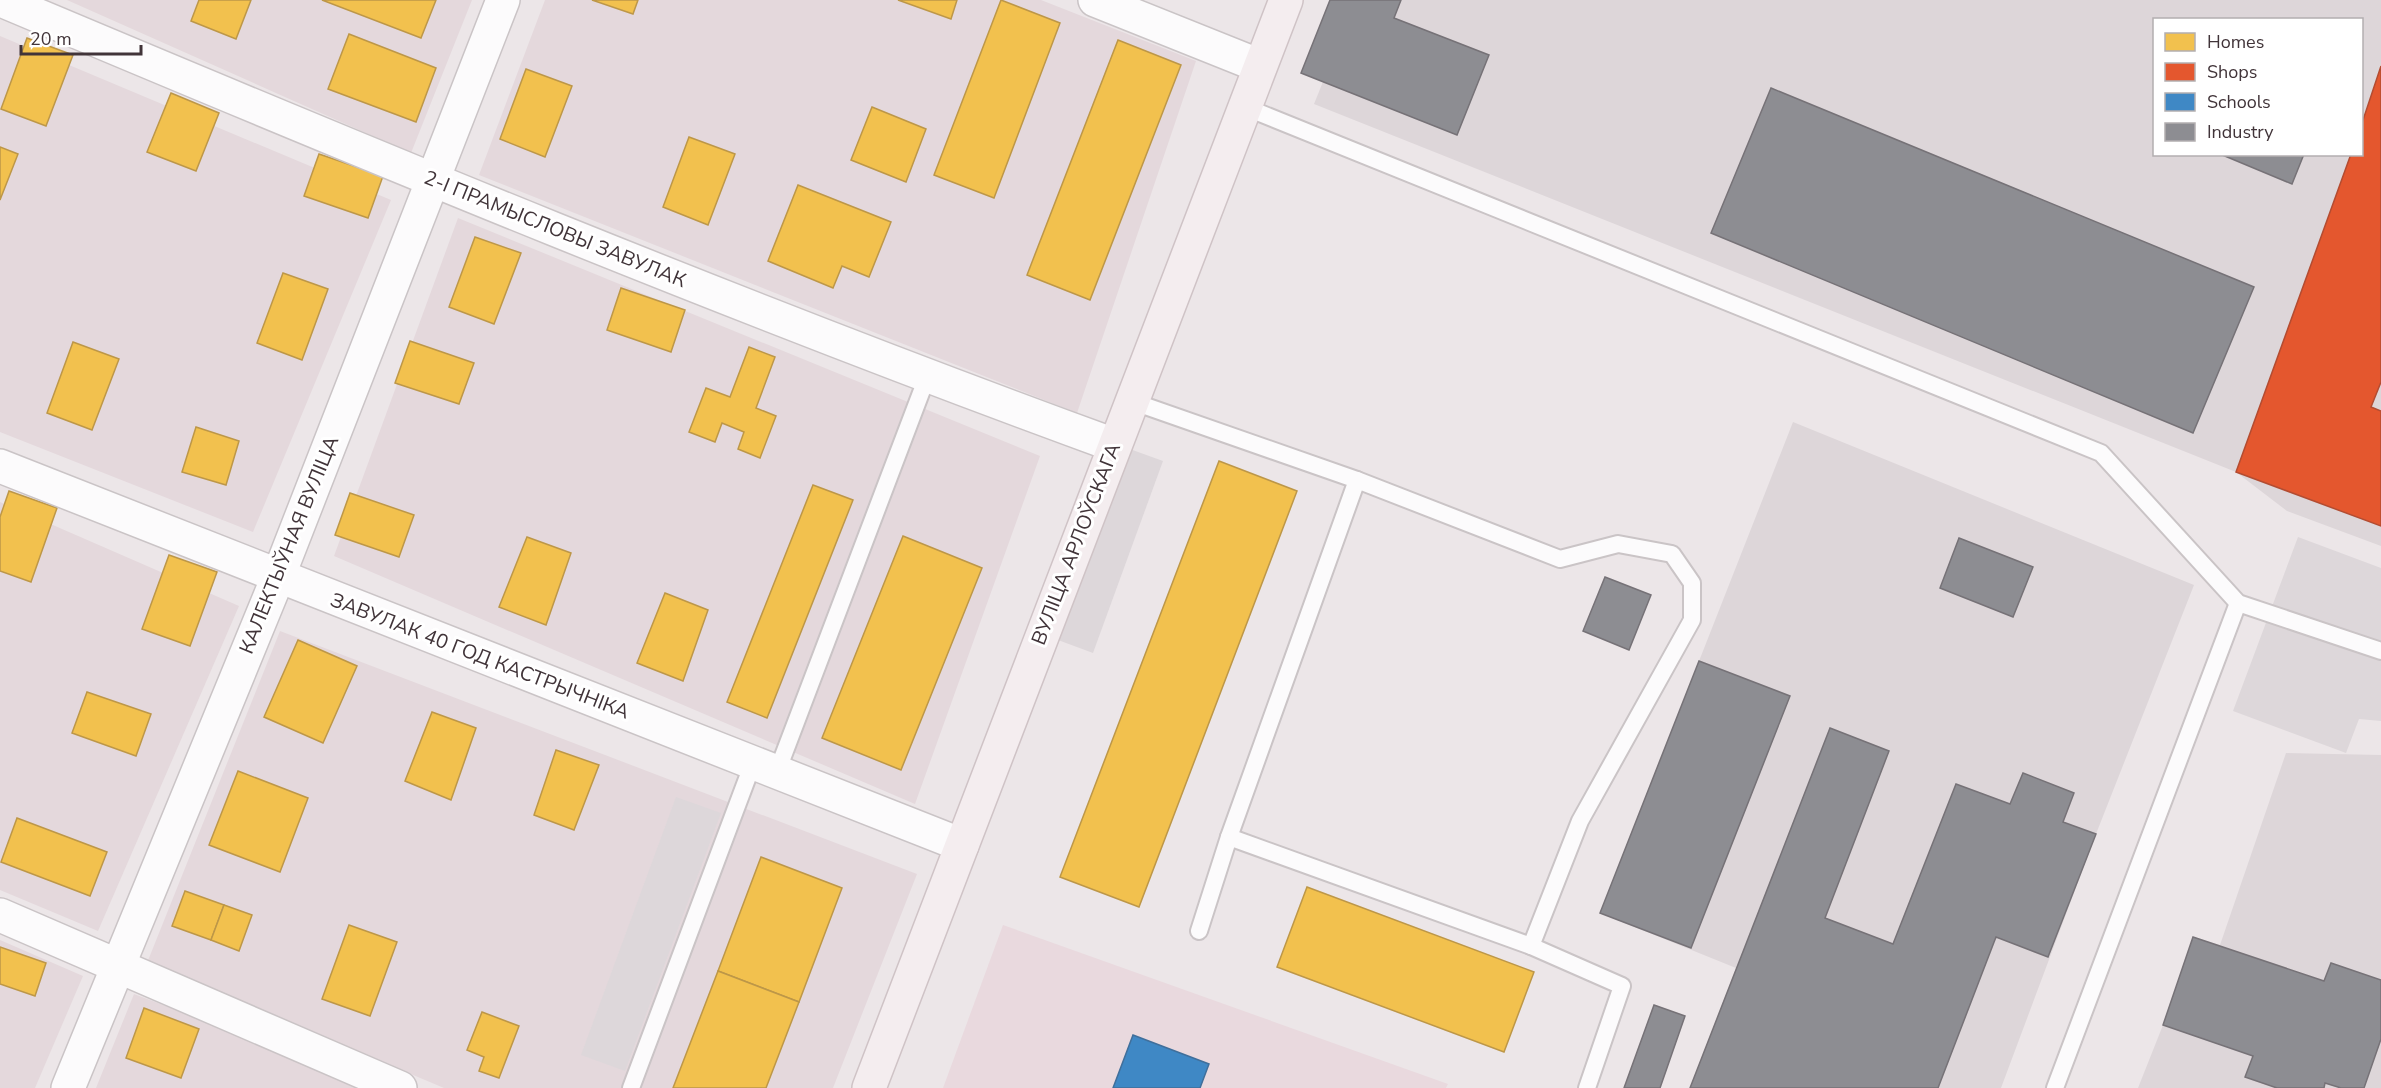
<svg xmlns="http://www.w3.org/2000/svg" width="2381" height="1088" viewBox="0 0 2381 1088" font-family="'Nunito Sans',sans-serif">
<style>
.residential{fill:#e4d8dc}
.industrial{fill:#ddd6d9;fill-rule:evenodd}
.education{fill:#e9d9de}
.parking{fill:#ddd7da}
.homes{fill:#f2c14e;stroke:#bd9748;stroke-width:1.5}
.shops{fill:#e4572e;stroke:#b34c31;stroke-width:1.5}
.schools{fill:#3f88c5;stroke:#406f9b;stroke-width:1.5}
.industry{fill:#8d8d92;stroke:#767277;stroke-width:1.5}
.lines{fill:none;stroke-linecap:round;stroke-linejoin:round}
.lane-casing{stroke:#cac4c6;stroke-width:20}
.street-casing{stroke:#cac4c6;stroke-width:36}
.secondary-casing{stroke:#cfc3c6;stroke-width:36}
.lane{stroke:#fcfbfc;stroke-width:16}
.street{stroke:#fcfbfc;stroke-width:33}
.secondary{stroke:#f4edef;stroke-width:33}
.labels{text-anchor:middle;dominant-baseline:central;stroke-width:6;stroke-linejoin:round;paint-order:stroke}
.street-label{font-size:20px;fill:#413439;stroke:#fff}
</style>
<rect width="100%" height="100%" fill="#ece6e8"/>
<g class="residential">
<polygon points="67,0 472,0 411,153"/>
<polygon points="545,0 1041,0 1196,61 1077,413 479,175"/>
<polygon points="0,36 391,200 253,532 0,432"/>
<polygon points="458,218 1040,456 915,804 334,556"/>
<polygon points="0,502 239,606 98,931 0,890"/>
<polygon points="280,631 917,874 833,1088 444,1088 147,963"/>
<polygon points="0,940 83,976 35,1088 0,1088"/>
<polygon points="134,994 383,1088 96,1088"/>
</g>
<g class="industrial">
<path d="M1356 0H2381V546L2287 511 2236 472 1314 104ZM2154 20H2362V154H2154Z"/>
<polygon points="1793,422 2194,585 2096,834 2001,1088 1690,1088 1736,968 1600,913"/>
<polygon points="2286,753 2381,755 2381,1088 2138,1088 2163,1025 2193,937 2220,945"/>
</g>
<polygon class="education" points="1003,925 1448,1084 1446,1088 943,1088"/>
<g class="parking">
<polygon points="1127,448 1163,461 1093,653 1058,640"/>
<polygon points="2298,537 2381,568 2381,721 2359,719 2346,753 2233,711"/>
<polygon points="676,797 721,813 625,1071 581,1055"/>
</g>
<g class="homes">
<polygon points="199,0 251,0 236,39 191,21"/>
<polygon points="322,0 436,0 421,38"/>
<polygon points="592,0 638,0 633,14"/>
<polygon points="898,0 957,0 951,19"/>
<polygon points="1001,0 1060,23 994,198 934,175"/>
<polygon points="349,34 436,68 416,122 328,89"/>
<polygon points="27,38 73,55 46,126 1,109"/>
<polygon points="1118,40 1181,65 1090,300 1027,275"/>
<polygon points="526,69 572,86 545,157 500,139"/>
<polygon points="171,93 219,113 196,171 147,152"/>
<polygon points="872,107 926,129 906,182 851,160"/>
<polygon points="689,137 735,154 708,225 663,207"/>
<polygon points="0,147 18,154 0,200"/>
<polygon points="319,154 383,176 368,218 304,196"/>
<polygon points="798,185 891,222 869,277 842,266 833,288 768,261"/>
<polygon points="475,237 521,253 494,324 449,307"/>
<polygon points="283,273 328,289 302,360 257,343"/>
<polygon points="621,288 685,310 671,352 607,330"/>
<polygon points="410,341 474,363 459,404 395,383"/>
<polygon points="73,342 119,359 92,430 47,413"/>
<polygon points="749,347 775,357 756,408 776,416 760,458 738,449 744,432 722,423 715,442 689,432 706,388 730,397"/>
<polygon points="196,427 239,441 226,485 182,472"/>
<polygon points="1219,461 1297,491 1139,907 1060,877"/>
<polygon points="813,485 853,500 767,718 727,702"/>
<polygon points="9,491 57,508 31,582 0,571 0,517"/>
<polygon points="350,493 414,515 399,557 335,535"/>
<polygon points="903,536 982,568 901,770 822,738"/>
<polygon points="527,537 571,553 546,625 499,607"/>
<polygon points="169,555 217,572 190,646 142,629"/>
<polygon points="665,593 708,610 683,681 637,663"/>
<polygon points="298,640 357,666 323,743 264,717"/>
<polygon points="87,692 151,714 136,756 72,733"/>
<polygon points="432,712 476,728 451,800 405,781"/>
<polygon points="556,750 599,765 574,830 534,815"/>
<polygon points="238,771 308,798 280,872 209,845"/>
<polygon points="17,818 107,852 90,896 1,862"/>
<polygon points="761,857 842,888 799,1002 718,971"/>
<polygon points="1307,887 1534,972 1504,1052 1277,967"/>
<polygon points="185,891 224,905 211,940 172,926"/>
<polygon points="224,905 252,915 239,951 211,940"/>
<polygon points="349,925 397,942 370,1016 322,999"/>
<polygon points="0,947 46,963 35,996 0,984"/>
<polygon points="718,971 799,1002 766,1088 673,1088"/>
<polygon points="144,1008 199,1029 181,1078 126,1058"/>
<polygon points="482,1012 519,1026 499,1078 479,1071 484,1057 467,1050"/>
</g>
<polygon class="shops" points="2381,66 2381,382 2371,407 2381,411 2381,526 2236,472 2351,154 2362,154 2362,123"/>
<polygon class="schools" points="1133,1035 1209,1064 1200,1088 1113,1088"/>
<g class="industry">
<polygon points="1330,0 1401,0 1394,18 1489,55 1457,135 1301,73"/>
<polygon points="1771,88 2254,287 2193,433 1711,233"/>
<polygon points="2220,154 2304,154 2292,184"/>
<polygon points="1959,538 2033,567 2013,617 1940,588"/>
<polygon points="1605,577 1651,595 1629,650 1583,631"/>
<polygon points="1699,661 1790,696 1691,948 1600,913"/>
<polygon points="1830,728 1889,751 1825,918 1893,944 1956,784 2010,804 2023,773 2074,793 2063,822 2096,834 2048,957 1996,937 1938,1088 1690,1088"/>
<polygon points="2193,937 2324,981 2331,963 2381,980 2381,1039 2364,1088 2341,1088 2325,1083 2324,1088 2277,1088 2245,1077 2253,1056 2163,1025"/>
<polygon points="1654,1005 1685,1016 1660,1088 1624,1088"/>
</g>
<g class="lines">
<defs>
<g id="lane">
<polyline points="1245,107 2101,453 2238,603 2381,651"/>
<polyline points="1131,401 1357,480 1229,837 1199,931"/>
<polyline points="1357,480 1560,559 1618,544 1672,554 1692,583 1692,620 1580,821 1531,946"/>
<polyline points="777,772 927,377"/>
<polyline points="1229,837 1531,946 1622,986 1587,1088"/>
<polyline points="631,1088 753,763"/>
<polyline points="2055,1088 2238,603"/>
</g>
<g id="street">
<path d="M1 0C369 155 738 308 1114 445"/>
<polyline points="1095,0 1260,66"/>
<polyline points="0,466 962,845"/>
<polyline points="0,915 400,1088"/>
<polyline points="68,1088 278,577 503,0"/>
</g>
<polyline id="secondary" points="869,1088 1286,0"/>
</defs>
<use href="#lane" class="lane-casing"/>
<use href="#street" class="street-casing"/>
<use href="#secondary" class="secondary-casing"/>
<use href="#lane" class="lane"/>
<use href="#street" class="street"/>
<use href="#secondary" class="secondary"/>
</g>
<g class="labels">
<g class="street-label">
<text transform="translate(555 229) rotate(22)">2-І ПРАМЫСЛОВЫ ЗАВУЛАК</text>
<text transform="translate(1076 544) rotate(-69)">ВУЛІЦА АРЛОЎСКАГА</text>
<text transform="translate(289 545) rotate(-68)">КАЛЕКТЫЎНАЯ ВУЛІЦА</text>
<text transform="translate(480 656) rotate(21)">ЗАВУЛАК 40 ГОД КАСТРЫЧНІКА</text>
</g>
</g>
<rect x="2153" y="18" width="210" height="138" fill="#ffffff" stroke="#b3aeb0" stroke-width="1.5"/>
<rect x="2165" y="33" width="30" height="18" fill="#f2c14e" stroke="#b3aeb0" stroke-width="1.5"/>
<text x="2207" y="48" font-size="18" fill="#413439">Homes</text>
<rect x="2165" y="63" width="30" height="18" fill="#e4572e" stroke="#b3aeb0" stroke-width="1.5"/>
<text x="2207" y="78" font-size="18" fill="#413439">Shops</text>
<rect x="2165" y="93" width="30" height="18" fill="#3f88c5" stroke="#b3aeb0" stroke-width="1.5"/>
<text x="2207" y="108" font-size="18" fill="#413439">Schools</text>
<rect x="2165" y="123" width="30" height="18" fill="#8d8d92" stroke="#b3aeb0" stroke-width="1.5"/>
<text x="2207" y="138" font-size="18" fill="#413439">Industry</text>
<path d="M21 45v9h120v-9" fill="none" stroke="#413439" stroke-width="3"/>
<text x="30" y="45" font-size="18" fill="#413439" stroke="#ffffff" stroke-width="4.5" paint-order="stroke">20 m</text>
</svg>
